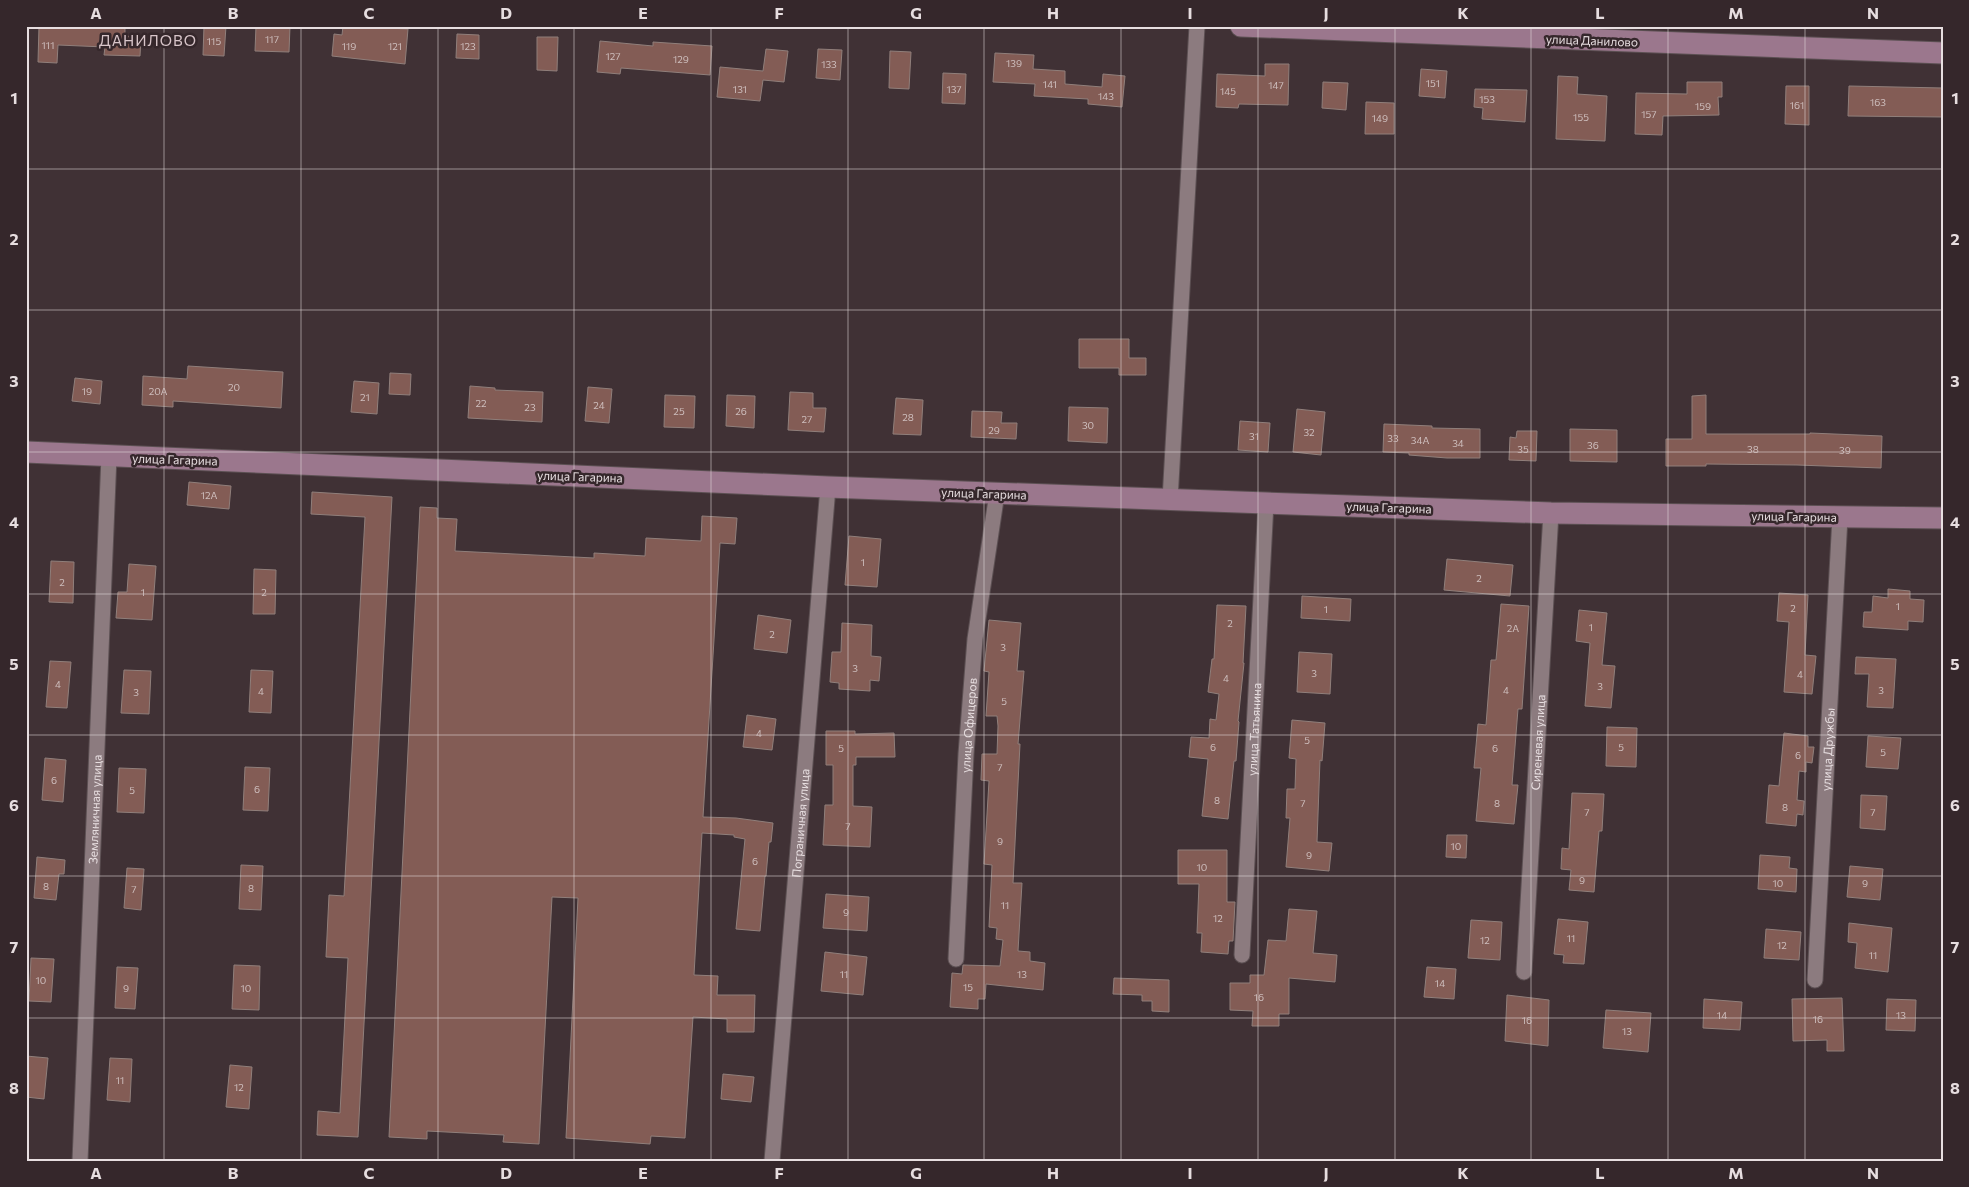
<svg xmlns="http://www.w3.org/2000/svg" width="1969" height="1187" viewBox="0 0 1969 1187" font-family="Commissioner,sans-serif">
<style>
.building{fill:#835c55;stroke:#907f7b}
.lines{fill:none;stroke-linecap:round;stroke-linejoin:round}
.street-casing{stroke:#5c5053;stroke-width:17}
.secondary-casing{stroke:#5c5053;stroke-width:23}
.street{stroke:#8c7b7f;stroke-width:15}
.secondary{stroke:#9b778d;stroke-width:21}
.grid{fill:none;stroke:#e7dee0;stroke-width:1;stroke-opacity:0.55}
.labels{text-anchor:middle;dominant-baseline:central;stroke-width:5;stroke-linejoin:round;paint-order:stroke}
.number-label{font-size:10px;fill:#cebebd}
.street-label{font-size:12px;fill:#e7dee0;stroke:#35272b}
.quarter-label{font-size:15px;letter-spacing:1px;fill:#d8c5c9;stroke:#35272b}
.neatline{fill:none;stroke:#e7dee0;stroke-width:2}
.grid-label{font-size:16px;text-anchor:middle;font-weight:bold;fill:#e7dee0}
</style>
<rect width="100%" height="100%" fill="#403135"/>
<g class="building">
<polygon points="39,26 125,26 125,36 141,37 140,56 104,55 105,47 58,45 57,63 38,62"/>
<polygon points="204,26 226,26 224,56 203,55"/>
<polygon points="256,26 290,26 289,52 255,51"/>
<polygon points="343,26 408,29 405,64 332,56 334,34 342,35"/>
<polygon points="457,34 479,35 479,59 456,58"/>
<polygon points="537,37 558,37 557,71 537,70"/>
<polygon points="600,41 653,46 653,42 712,46 710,75 621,68 620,74 597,72"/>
<polygon points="766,49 788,51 784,82 763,80 760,101 717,97 720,67 763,71"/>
<polygon points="818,49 842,50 840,80 816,78"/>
<polygon points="890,51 911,52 909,89 889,88"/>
<polygon points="995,53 1034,55 1033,69 1065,71 1065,84 1102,87 1103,74 1125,76 1122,107 1088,104 1088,99 1034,96 1035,84 993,82"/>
<polygon points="1265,64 1289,64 1288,105 1239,104 1238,108 1216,107 1217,74 1265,76"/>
<polygon points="1421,69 1447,71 1445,98 1419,96"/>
<polygon points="943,73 966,74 965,104 942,103"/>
<polygon points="1558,76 1578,77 1577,94 1607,96 1605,141 1556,139"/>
<polygon points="1323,82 1348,83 1346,110 1322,108"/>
<polygon points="1687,82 1722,82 1722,97 1718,97 1719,115 1663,116 1662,135 1635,134 1636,93 1687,94"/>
<polygon points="1786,86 1809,86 1809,125 1785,124"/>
<polygon points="1849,86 1943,88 1943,117 1848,116"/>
<polygon points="1475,89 1527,90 1525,122 1482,119 1483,108 1474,107"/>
<polygon points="1366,102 1394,103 1394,134 1365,134"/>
<polygon points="1079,339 1129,339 1129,358 1146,358 1146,375 1119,375 1119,368 1079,368"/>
<polygon points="188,366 283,372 281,408 173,401 173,407 142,405 143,376 187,379"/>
<polygon points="390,373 411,374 410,395 389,394"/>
<polygon points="75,378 102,381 100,404 72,401"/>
<polygon points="354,381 379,383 377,414 351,412"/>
<polygon points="470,386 495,388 495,390 543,392 542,422 468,418"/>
<polygon points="588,387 612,389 609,423 585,421"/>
<polygon points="790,392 813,393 813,408 826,408 824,432 788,430"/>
<polygon points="665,395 695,396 694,428 664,427"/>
<polygon points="727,395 755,396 754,428 726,426"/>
<polygon points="1706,395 1706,434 1810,434 1810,433 1882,436 1881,468 1797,465 1706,464 1706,466 1666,466 1666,439 1692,439 1692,396"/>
<polygon points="896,398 923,400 921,435 893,434"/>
<polygon points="1069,407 1108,408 1107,443 1068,441"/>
<polygon points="1297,409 1325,412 1321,455 1293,452"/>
<polygon points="972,411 1002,412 1001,423 1017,423 1016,439 971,437"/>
<polygon points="1240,421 1270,423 1268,452 1238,450"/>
<polygon points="1384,424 1432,426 1432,428 1480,429 1480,458 1447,458 1409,455 1409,453 1383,452"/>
<polygon points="1570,429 1617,430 1617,462 1570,461"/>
<polygon points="1517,431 1537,431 1536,461 1509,460 1510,437 1516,438"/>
<polygon points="189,482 231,486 229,509 187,505"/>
<polygon points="312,492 392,497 358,1137 317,1135 318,1111 340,1113 348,958 326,957 329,895 344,896 365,517 311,514"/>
<polygon points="420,507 437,508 437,518 457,519 455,551 594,558 594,553 645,556 646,538 701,541 702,516 737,518 735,544 720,543 703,817 736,818 773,823 771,842 769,842 766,876 765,876 760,931 736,929 745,839 734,837 734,835 702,833 694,975 718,976 717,995 755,995 754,1032 727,1032 727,1019 693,1017 685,1138 651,1136 650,1144 566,1138 578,898 552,897 539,1144 503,1142 504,1135 427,1131 427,1139 389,1137"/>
<polygon points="849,536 881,539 877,587 845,585"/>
<polygon points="1447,559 1513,565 1510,596 1444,590"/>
<polygon points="51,561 74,562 73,603 49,602"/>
<polygon points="129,564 156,566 152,620 116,618 118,592 127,592"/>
<polygon points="254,569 276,570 275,614 253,614"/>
<polygon points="1888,589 1910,591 1910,599 1924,600 1923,622 1908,621 1908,630 1863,627 1864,612 1872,612 1873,596 1888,598"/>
<polygon points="1779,593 1808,595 1805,655 1816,656 1812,694 1784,692 1789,622 1777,621"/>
<polygon points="1302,596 1351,599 1350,621 1301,618"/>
<polygon points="1501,604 1529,606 1522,709 1518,709 1512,785 1518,785 1514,824 1476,821 1481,768 1474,768 1478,724 1486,725 1491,660 1496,660"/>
<polygon points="1217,605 1246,606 1243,663 1244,663 1238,721 1239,722 1236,761 1234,761 1228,819 1202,816 1208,759 1189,757 1191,737 1209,738 1210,719 1216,720 1219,694 1208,692 1212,659 1214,659"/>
<polygon points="1579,610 1607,613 1602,665 1615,666 1611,708 1585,706 1590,643 1576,641"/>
<polygon points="758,615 791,620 787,653 754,649"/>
<polygon points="989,620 1021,623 1017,671 1024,671 1018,744 1020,744 1013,883 1022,883 1018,951 1030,952 1030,961 1045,963 1043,990 986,984 985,999 978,999 978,1009 950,1007 952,973 962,974 963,965 1000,966 1003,940 996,939 997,928 989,927 992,865 984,864 989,781 981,780 982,754 997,754 998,726 997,716 986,716 989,672 984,671"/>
<polygon points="842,623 872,625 871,656 881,657 879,681 870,680 870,691 839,689 839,683 830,682 832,652 841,652"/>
<polygon points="1299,652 1332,654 1330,694 1297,692"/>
<polygon points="1856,657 1896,659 1893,708 1867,707 1869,674 1855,674"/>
<polygon points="50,661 71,662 67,708 46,707"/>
<polygon points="124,670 151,671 149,714 121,713"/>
<polygon points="251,670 273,671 271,713 249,712"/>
<polygon points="747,715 776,719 772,750 743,747"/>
<polygon points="1292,720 1325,723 1322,761 1320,760 1317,842 1332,843 1329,871 1286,867 1290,818 1286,818 1287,789 1295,789 1296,759 1289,758"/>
<polygon points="1607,727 1637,728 1636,767 1606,766"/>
<polygon points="826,731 855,731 855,734 894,733 895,757 856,757 856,765 853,765 853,806 872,807 870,847 823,845 825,805 833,805 833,765 826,765"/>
<polygon points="1784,733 1808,736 1808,747 1814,747 1812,763 1806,762 1806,772 1799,771 1797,800 1804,801 1803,815 1797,814 1796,826 1766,823 1769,785 1779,786"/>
<polygon points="1868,736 1901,738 1898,769 1866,767"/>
<polygon points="45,758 66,760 63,802 42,800"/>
<polygon points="245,767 270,768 268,811 243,810"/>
<polygon points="119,768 146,769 144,813 117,812"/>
<polygon points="1572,793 1604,794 1602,831 1599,831 1594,892 1569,890 1571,870 1561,869 1562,848 1569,849"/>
<polygon points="1861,795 1887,796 1885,830 1860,828"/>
<polygon points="1447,835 1467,835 1466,858 1446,857"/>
<polygon points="1178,850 1227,850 1227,902 1235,902 1233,941 1229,941 1228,954 1201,952 1202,933 1197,933 1199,884 1178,884"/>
<polygon points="1760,855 1790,857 1789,868 1797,869 1796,892 1758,889"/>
<polygon points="37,857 65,860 64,874 59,874 56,900 34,898"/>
<polygon points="241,865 263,866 261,910 239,909"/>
<polygon points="1850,866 1883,869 1880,900 1847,897"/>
<polygon points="127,868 144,869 141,910 124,908"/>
<polygon points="826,894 869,897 867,931 823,928"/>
<polygon points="1289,909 1317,911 1313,953 1337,955 1335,982 1289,978 1289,1014 1279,1014 1279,1026 1252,1026 1253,1011 1230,1010 1230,983 1250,983 1250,975 1264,975 1268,940 1286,941"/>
<polygon points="1558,919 1588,922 1584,964 1563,963 1564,955 1554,954"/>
<polygon points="1471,920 1502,922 1500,960 1468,958"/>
<polygon points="1849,923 1892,928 1888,972 1855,968 1857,943 1848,942"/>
<polygon points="1766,929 1801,932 1799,960 1764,958"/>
<polygon points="825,952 867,957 863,995 821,991"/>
<polygon points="31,958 54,959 51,1002 29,1001"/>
<polygon points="234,965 260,966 259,1010 232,1009"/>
<polygon points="117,967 138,968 135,1009 115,1008"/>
<polygon points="1427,967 1456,969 1454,999 1424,997"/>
<polygon points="1114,978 1169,980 1169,1012 1152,1011 1152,1001 1142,1001 1142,995 1113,994"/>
<polygon points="1507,995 1549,1000 1548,1046 1505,1041"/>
<polygon points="1842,998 1844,1051 1827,1051 1827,1040 1793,1041 1792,999"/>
<polygon points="1704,999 1742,1002 1740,1030 1703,1028"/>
<polygon points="1887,999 1916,1000 1915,1031 1886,1030"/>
<polygon points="1606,1010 1651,1013 1648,1052 1603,1048"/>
<polygon points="26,1056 48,1058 44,1099 26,1097"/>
<polygon points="110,1058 132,1059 130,1102 107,1100"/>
<polygon points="230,1065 252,1067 249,1109 226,1107"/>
<polygon points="723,1074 754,1077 751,1102 721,1099"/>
</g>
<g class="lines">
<defs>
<g id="street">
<polyline points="1170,500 1197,26"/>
<path id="s1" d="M1242 955 1266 503"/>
<path id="s2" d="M956 959 966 754 975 639 997 493"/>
<path id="s3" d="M1524 972 1551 513"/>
<path id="s4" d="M1815 980 1840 517"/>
<path id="s5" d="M80 1161 109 456"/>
<path id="s6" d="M772 1161 828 487"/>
</g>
<g id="secondary">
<polyline points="1241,26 1943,53"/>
<polyline points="26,452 828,487 1266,503 1551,513 1943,518"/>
</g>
</defs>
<use href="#street" class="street-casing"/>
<use href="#secondary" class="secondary-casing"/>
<use href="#street" class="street"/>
<use href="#secondary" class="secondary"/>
</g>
<path class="grid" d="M164 26V1161M301 26V1161M438 26V1161M574 26V1161M711 26V1161M848 26V1161M984 26V1161M1121 26V1161M1258 26V1161M1395 26V1161M1531 26V1161M1668 26V1161M1805 26V1161M26 169H1943M26 310H1943M26 452H1943M26 594H1943M26 735H1943M26 876H1943M26 1018H1943"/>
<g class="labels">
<g class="number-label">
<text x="272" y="39">117</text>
<text x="214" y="41">115</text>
<text x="48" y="45">111</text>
<text x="349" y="46">119</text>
<text x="395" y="46">121</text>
<text x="468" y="46">123</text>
<text x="613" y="56">127</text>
<text x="681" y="59">129</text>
<text x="1014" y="63">139</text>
<text x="829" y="64">133</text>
<text x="1433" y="83">151</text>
<text x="1050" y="84">141</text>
<text x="1276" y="85">147</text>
<text x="740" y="89">131</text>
<text x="954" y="89">137</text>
<text x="1228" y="91">145</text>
<text x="1106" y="96">143</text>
<text x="1487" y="99">153</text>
<text x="1878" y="102">163</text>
<text x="1797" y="105">161</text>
<text x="1703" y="106">159</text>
<text x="1649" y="114">157</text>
<text x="1581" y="117">155</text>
<text x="1380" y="118">149</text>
<text x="234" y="387">20</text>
<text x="87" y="391">19</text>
<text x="158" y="391">20А</text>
<text x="365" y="397">21</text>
<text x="481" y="403">22</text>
<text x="599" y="405">24</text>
<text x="530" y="407">23</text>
<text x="679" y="411">25</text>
<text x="741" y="411">26</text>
<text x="908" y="417">28</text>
<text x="807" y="419">27</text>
<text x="1088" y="425">30</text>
<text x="994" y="430">29</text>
<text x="1309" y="432">32</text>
<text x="1254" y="436">31</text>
<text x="1393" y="438">33</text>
<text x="1420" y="440">34А</text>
<text x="1458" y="443">34</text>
<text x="1593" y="445">36</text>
<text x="1523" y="449">35</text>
<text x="1753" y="449">38</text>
<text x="1845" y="450">39</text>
<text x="209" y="495">12А</text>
<text x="863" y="562">1</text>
<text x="1479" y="578">2</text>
<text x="62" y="582">2</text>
<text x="143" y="592">1</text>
<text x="264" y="592">2</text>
<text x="1898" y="606">1</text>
<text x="1793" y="608">2</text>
<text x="1326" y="609">1</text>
<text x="1230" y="623">2</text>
<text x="1591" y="627">1</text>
<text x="1513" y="628">2А</text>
<text x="772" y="634">2</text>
<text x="1003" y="647">3</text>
<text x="855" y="668">3</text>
<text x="1314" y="673">3</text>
<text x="1800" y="674">4</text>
<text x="1226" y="678">4</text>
<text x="58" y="684">4</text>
<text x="1600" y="686">3</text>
<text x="1506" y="690">4</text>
<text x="1881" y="690">3</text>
<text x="261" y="691">4</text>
<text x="136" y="692">3</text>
<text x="1004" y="701">5</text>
<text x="759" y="733">4</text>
<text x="1307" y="740">5</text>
<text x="1213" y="747">6</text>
<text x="1621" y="747">5</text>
<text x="841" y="748">5</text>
<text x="1495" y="748">6</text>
<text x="1883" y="752">5</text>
<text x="1798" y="755">6</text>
<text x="1000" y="767">7</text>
<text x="54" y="780">6</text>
<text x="257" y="789">6</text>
<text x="132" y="790">5</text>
<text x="1217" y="800">8</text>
<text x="1303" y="803">7</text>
<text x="1497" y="803">8</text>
<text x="1785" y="807">8</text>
<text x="1587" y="812">7</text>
<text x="1873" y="812">7</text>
<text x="848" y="826">7</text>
<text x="1000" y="841">9</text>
<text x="1456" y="846">10</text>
<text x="1309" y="855">9</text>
<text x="755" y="861">6</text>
<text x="1202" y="867">10</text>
<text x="1582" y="880">9</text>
<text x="1778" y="883">10</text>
<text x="1865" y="883">9</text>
<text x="46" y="886">8</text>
<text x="251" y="888">8</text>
<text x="134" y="889">7</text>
<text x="1005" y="905">11</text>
<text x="846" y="912">9</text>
<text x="1218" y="918">12</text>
<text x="1571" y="938">11</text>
<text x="1485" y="940">12</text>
<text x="1782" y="945">12</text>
<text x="1873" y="955">11</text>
<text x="844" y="974">11</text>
<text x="1022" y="974">13</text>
<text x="41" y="980">10</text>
<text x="1440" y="983">14</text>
<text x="968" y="987">15</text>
<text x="126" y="988">9</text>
<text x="246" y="988">10</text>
<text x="1259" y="997">16</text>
<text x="1722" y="1015">14</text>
<text x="1901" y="1015">13</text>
<text x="1818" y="1019">16</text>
<text x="1527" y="1020">16</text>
<text x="1627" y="1031">13</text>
<text x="120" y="1080">11</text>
<text x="239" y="1087">12</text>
</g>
<g class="street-label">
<text transform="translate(1592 40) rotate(2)">улица Данилово</text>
<text transform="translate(175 459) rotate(2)">улица Гагарина</text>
<text transform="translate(580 476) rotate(2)">улица Гагарина</text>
<text transform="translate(984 493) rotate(2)">улица Гагарина</text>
<text transform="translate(1389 507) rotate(2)">улица Гагарина</text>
<text transform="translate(1794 516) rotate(1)">улица Гагарина</text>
<text stroke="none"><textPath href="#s2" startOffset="234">улица Офицеров</textPath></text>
<text stroke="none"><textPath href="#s1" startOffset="226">улица Татьянина</textPath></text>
<text stroke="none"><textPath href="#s3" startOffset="230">Сиреневая улица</textPath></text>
<text stroke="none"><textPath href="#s4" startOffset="231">улица Дружбы</textPath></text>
<text stroke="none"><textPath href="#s5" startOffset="352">Земляничная улица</textPath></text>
<text stroke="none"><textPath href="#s6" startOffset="339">Пограничная улица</textPath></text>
</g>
<g class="quarter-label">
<text x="148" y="40">ДАНИЛОВО</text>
</g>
</g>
<rect width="1969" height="1187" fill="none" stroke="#35272b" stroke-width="55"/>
<rect x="28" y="28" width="1914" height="1132" class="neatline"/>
<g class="grid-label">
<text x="96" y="19">A</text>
<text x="233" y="19">B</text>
<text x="369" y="19">C</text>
<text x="506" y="19">D</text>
<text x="643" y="19">E</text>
<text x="779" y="19">F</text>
<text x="916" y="19">G</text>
<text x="1053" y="19">H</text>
<text x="1190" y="19">I</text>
<text x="1326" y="19">J</text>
<text x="1463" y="19">K</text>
<text x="1600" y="19">L</text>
<text x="1736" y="19">M</text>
<text x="1873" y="19">N</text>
<text x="14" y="104">1</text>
<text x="1955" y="104">1</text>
<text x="14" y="245">2</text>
<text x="1955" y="245">2</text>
<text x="14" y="387">3</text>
<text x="1955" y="387">3</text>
<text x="14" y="528">4</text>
<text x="1955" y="528">4</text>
<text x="14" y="670">5</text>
<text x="1955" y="670">5</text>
<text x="14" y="811">6</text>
<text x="1955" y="811">6</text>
<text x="14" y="953">7</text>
<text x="1955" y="953">7</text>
<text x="14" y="1094">8</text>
<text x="1955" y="1094">8</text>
<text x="96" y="1179">A</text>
<text x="233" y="1179">B</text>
<text x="369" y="1179">C</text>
<text x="506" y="1179">D</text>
<text x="643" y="1179">E</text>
<text x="779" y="1179">F</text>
<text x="916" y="1179">G</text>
<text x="1053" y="1179">H</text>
<text x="1190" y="1179">I</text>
<text x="1326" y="1179">J</text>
<text x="1463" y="1179">K</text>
<text x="1600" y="1179">L</text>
<text x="1736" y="1179">M</text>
<text x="1873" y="1179">N</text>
</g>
</svg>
